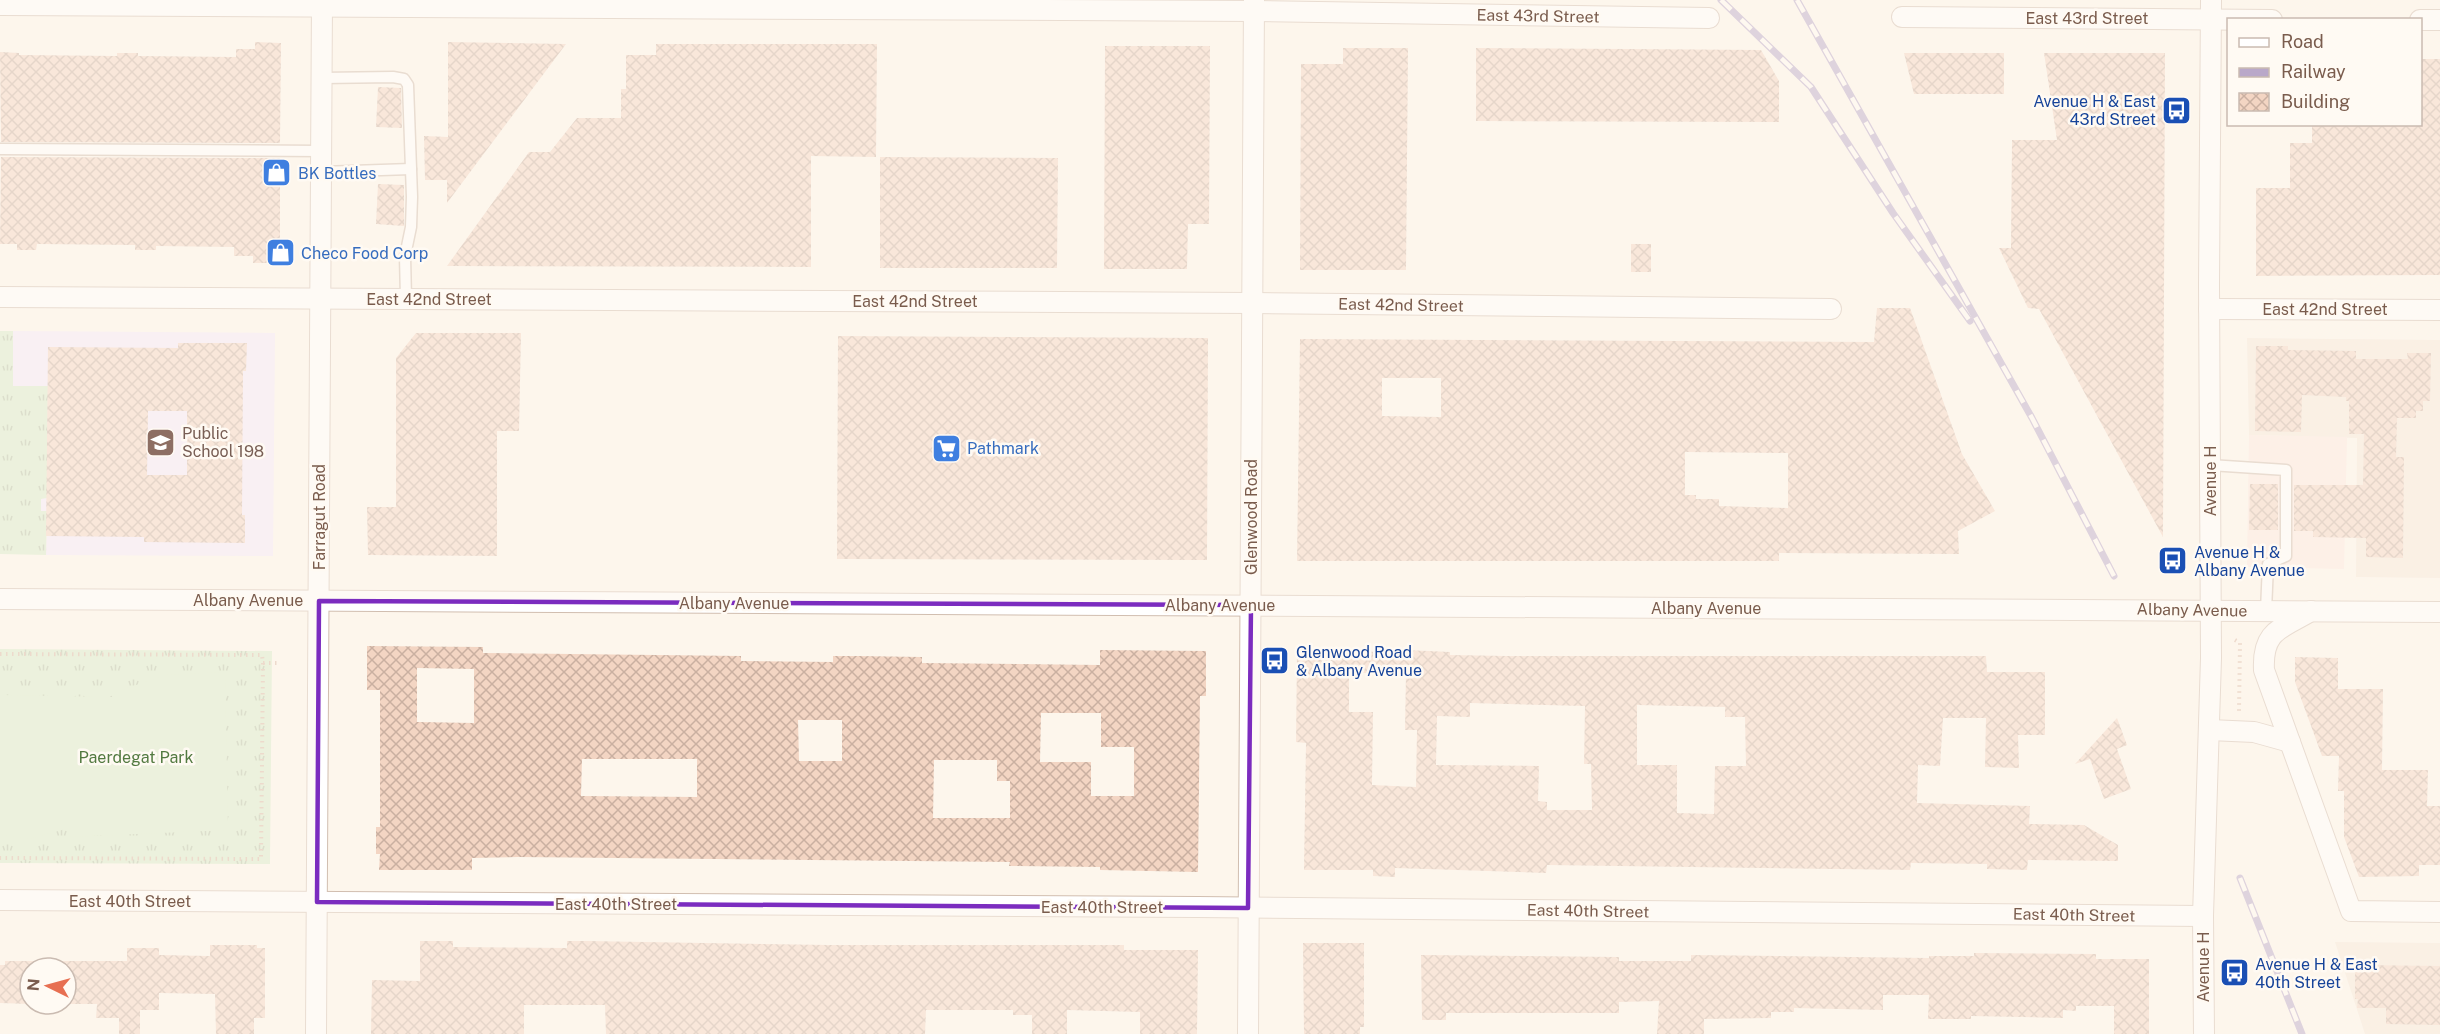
<svg xmlns="http://www.w3.org/2000/svg" width="2440" height="1034" viewBox="0 0 2440 1034" font-family="'Public Sans',sans-serif">
<style>
.residential{fill:#f5e8da}
.commercial{fill:#fde8e0}
.education{fill:#f3e8fa}
.grass{fill:url(#grass-tufts)}
.pitch{fill:#d8ecc9}
.building{fill:url(#building-cross-hatch);fill-rule:evenodd}
.lines{fill:none;stroke-linecap:round;stroke-linejoin:round}
.service-casing{stroke:#d1beb0;stroke-width:13}
.minor-casing{stroke:#d1beb0;stroke-width:22}
.path{stroke:#d9b8a5;stroke-width:4;stroke-dasharray:1.5 4.5;stroke-linecap:butt}
.service{stroke:#fff;stroke-width:10}
.minor{stroke:#fff;stroke-width:20}
.rail-casing{stroke:#b9a8c9;stroke-width:7}
.rail{stroke:#fffaf3;stroke-width:4.5;stroke-dasharray:14;stroke-linecap:butt}
.marked{fill:none;stroke:#7b2cbf;stroke-width:4.5;stroke-linejoin:round}
.labels{text-anchor:middle;dominant-baseline:central;stroke-width:5;stroke-linejoin:round;paint-order:stroke}
.street-label{font-size:16px;fill:#7a5c4d;stroke:#fffaf3}
.transit-label{font-size:16px;fill:#164399;stroke:#fffaf3;text-anchor:start}
.shop-label{font-size:16px;fill:#366cbe;stroke:#fffaf3;text-anchor:start}
.education-label{font-size:16px;fill:#785e54;stroke:#fffaf3;text-anchor:start}
.park-label{font-size:16px;fill:#537a41;stroke:#fffaf3}
</style>
<defs>
<pattern id="grass-tufts" width="24" height="20" patternUnits="userSpaceOnUse" patternTransform="scale(1.5)"><rect width="24" height="20" fill="#d8ecc9"/><path d="M3 7l-1-3M5 7V3M7 7l1-3M15 17l-1-3M17 17v-4M19 17l1-3" fill="none" stroke="#b4c2a5"/></pattern>
<pattern id="building-cross-hatch" width="8" height="8" patternUnits="userSpaceOnUse" patternTransform="scale(1.5)"><rect width="8" height="8" fill="#f3d5c3"/><path d="M0 0l8 8M0 8l8-8" fill="none" stroke="#cab0a1"/></pattern>
</defs>
<rect width="100%" height="100%" fill="#fdf6ec"/>
<g class="residential">
<polygon points="2247,338 2440,340 2440,578 2356,577 2357,438 2249,435"/>
<polygon points="2335,942 2440,943 2440,1034 2365,1034"/>
</g>
<polygon class="commercial" points="2249,435 2347,437 2344,569 2247,567"/>
<polygon class="education" points="13,331 275,333 273,556 46,555 47,512 41,511 41,498 46,498 48,387 13,386"/>
<g class="grass">
<polygon points="0,331 13,331 13,386 48,386 47,498 41,499 41,511 47,511 46,555 0,554"/>
<polygon points="0,649 272,651 270,864 0,863"/>
</g>
<polygon class="pitch" points="225,672 228,830 68,837 67,826 62,830 28,839 0,835 0,695 112,697 116,692 165,675"/>
<g class="building">
<polygon points="255,42 281,43 280,143 1,142 0,52 19,53 19,55 117,56 117,53 138,53 138,56 236,57 236,49 255,49"/>
<polygon points="448,42 566,44 447,203 447,180 425,180 424,136 448,137"/>
<polygon points="656,44 877,44 876,157 811,156 811,267 447,266 529,152 550,152 577,118 621,118 621,89 626,89 626,55 656,55"/>
<polygon points="1105,46 1210,46 1209,224 1188,224 1187,269 1104,269"/>
<polygon points="1343,48 1408,48 1406,270 1300,270 1301,64 1343,64"/>
<polygon points="1476,48 1761,50 1779,81 1779,122 1476,121"/>
<polygon points="1904,53 2004,53 2004,94 1914,94"/>
<polygon points="2044,53 2165,53 2163,537 2039,309 2028,308 1999,248 2011,248 2012,140 2057,140"/>
<polygon points="2421,59 2440,59 2440,275 2256,276 2256,188 2290,188 2290,143 2312,143 2312,124 2421,124"/>
<polygon points="378,87 401,88 402,128 376,127"/>
<polygon points="1,157 280,158 280,263 253,263 253,256 234,256 234,247 156,246 156,250 135,250 135,245 37,244 36,250 17,250 17,244 0,244"/>
<polygon points="880,157 1058,158 1057,268 880,268"/>
<polygon points="378,184 404,185 404,226 376,224"/>
<rect x="1631" y="244" width="20" height="28"/>
<path d="M1877 308H1910L1962 454 1995 511 1958 531 1959 554 1779 553V561H1297L1300 339 1874 342ZM1382 378H1441V417L1382 416ZM1685 452 1788 453V508L1719 506V499H1696V495H1685Z"/>
<polygon points="416,333 521,333 519,431 497,431 497,556 368,555 367,507 396,507 396,358"/>
<polygon points="838,336 1208,338 1207,560 837,559"/>
<path d="M178 343H247L246 371H243L242 515H245V543L144 542V537L46 536 48 347 178 348ZM148 411H187V475H147Z"/>
<polygon points="2256,346 2288,346 2288,350 2356,351 2356,359 2408,359 2407,353 2431,353 2430,401 2423,401 2423,411 2416,411 2416,418 2397,418 2396,457 2404,457 2403,558 2366,557 2366,538 2313,537 2313,531 2294,531 2294,485 2363,485 2364,434 2349,434 2349,401 2346,401 2346,397 2302,395 2301,432 2255,431"/>
<polygon points="2250,484 2278,484 2278,530 2249,530"/>
<path d="M367 646 483 647V653L741 656V661L833 662V656H858L922 657V663L1100 665V650L1206 651V696H1200L1198 872 1100 870V867L1009 866 1010 862 518 857 472 858V870H379L380 854H376V827H380V690H367ZM417 668 474 669V723L417 722ZM1041 713H1101V747H1134V796H1091V762H1040ZM798 720H842V761H799ZM582 759H697V797L581 796ZM934 760H997V781H1010V818H933Z"/>
<path d="M1406 650 1450 652V655L1507 656H1986L1987 672H2045V735H2018L2019 768 1985 767 1986 718H1943L1940 766 1918 765 1917 803 2030 806 2029 824 2084 825 2118 845V861L2028 860 2027 870 1987 869V864L1911 863 1910 870 1547 865 1546 873 1395 868V877L1373 876V870H1304L1306 743 1296 742 1297 651 1406 652ZM1349 673H1406L1405 730H1417L1416 787 1372 785 1373 712H1349ZM1470 703 1585 706 1584 764H1591L1592 810H1547V802L1538 801 1539 766 1436 765 1437 716 1470 717ZM1637 705 1725 707V717H1745L1746 766H1715L1714 814 1677 813V765H1637Z"/>
<polygon points="2295,657 2338,658 2338,689 2383,689 2382,770 2428,770 2427,806 2440,806 2440,865 2419,865 2419,876 2359,877 2344,837 2344,791 2338,791 2339,756 2322,756 2295,682"/>
<polygon points="2117,718 2127,745 2117,749 2131,789 2104,799 2090,759 2075,764"/>
<polygon points="420,941 453,941 453,947 567,948 567,941 586,941 829,945 1124,945 1124,950 1198,950 1197,1034 1140,1034 1140,1012 1067,1010 1067,1034 1032,1034 1032,1015 1013,1015 1013,1010 926,1010 925,1034 606,1034 605,1005 524,1005 524,1034 371,1034 372,980 420,981"/>
<polygon points="1303,943 1364,943 1364,1027 1360,1027 1360,1034 1304,1034"/>
<polygon points="210,945 257,945 257,948 265,948 265,1018 254,1018 254,1034 216,1034 215,994 159,993 159,1010 140,1010 140,1034 119,1034 119,1018 96,1018 97,1004 66,1004 66,968 30,968 30,1004 0,1003 0,965 5,965 5,961 127,961 127,948 159,948 159,955 210,956"/>
<polygon points="1974,953 2096,954 2096,959 2149,959 2149,1034 2114,1034 2114,1006 2076,1006 2076,1011 2063,1010 2063,1018 1971,1016 1971,1019 1928,1019 1929,995 1883,995 1883,1010 1794,1008 1794,1012 1771,1012 1771,1018 1704,1019 1704,1034 1657,1034 1659,1001 1619,1002 1619,1013 1446,1013 1446,1020 1422,1020 1421,955 1619,957 1619,961 1691,961 1691,955 1929,958 1929,956 1974,956"/>
<polygon points="2355,965 2440,966 2440,1025 2386,1024 2386,1008 2357,1008 2358,999 2355,999"/>
</g>
<g class="lines">
<defs>
<g id="service">
<polyline points="322,78 393,77 404,79 408,85 412,197 411,227 405,256 406,299"/>
<polyline points="0,149 321,151"/>
<polyline points="321,172 411,169"/>
<polyline points="2210,465 2286,470 2286,556 2268,564 2266,611"/>
</g>
<g id="minor">
<polyline points="0,5 1254,11 1709,18"/>
<polyline points="1902,17 2272,20"/>
<polyline points="2420,20 2440,20"/>
<polyline points="0,297 1253,303 1831,309"/>
<polyline points="2209,309 2440,310"/>
<polyline points="0,599 2440,612"/>
<path d="M2311 611C2281 629 2262 630 2264 670L2351 911 2440 912"/>
<polyline points="2210,730 2254,732 2290,742"/>
<polyline points="0,900 1197,907 2203,916"/>
<polyline points="316,1034 322,0"/>
<polyline points="1248,1034 1254,0"/>
<polyline points="2204,1034 2203,916 2211,658 2209,285 2211,0"/>
</g>
</defs>
<use href="#service" class="service-casing"/>
<use href="#minor" class="minor-casing"/>
<g class="path">
<polyline points="2235,640 2240,643 2239,711"/>
<polyline points="0,654 262,655 263,663 261,859 0,858"/>
<polyline points="263,663 281,663"/>
</g>
<use href="#service" class="service"/>
<use href="#minor" class="minor"/>
<defs>
<g id="rail">
<polyline points="1721,0 1811,87 1893,213 1970,321"/>
<polyline points="1797,0 2032,418 2114,576"/>
<polyline points="2240,878 2302,1034"/>
</g>
</defs>
<use href="#rail" class="rail-casing"/>
<use href="#rail" class="rail"/>
</g>
<path d="M0 0H2440V1034H0ZM319 601 1251 605 1248 908 317 902Z" fill="#fdf6ec" fill-opacity=".55" fill-rule="evenodd"/>
<path class="marked" d="M319 601 1251 605 1248 908 317 902Z"/>
<defs>
<symbol id="bus-square" viewBox="-11 -11 22 22"><rect x="-9" y="-9" width="18" height="18" rx="4" fill="#1a4fb4" stroke="#fffaf3"/><path d="M-5-6H5V4H4V6H2V4H-2V6H-4V4H-5ZM-3.5-4V0h7V-4ZM-3.5 1.2v1.5H-2V1.2ZM2 1.2v1.5H3.5V1.2Z" fill="#fff"/></symbol>
<symbol id="shop-square" viewBox="-11 -11 22 22"><rect x="-9" y="-9" width="18" height="18" rx="4" fill="#3f7fe0" stroke="#fffaf3"/><path d="M-5-2.5h2.3a2.7 3.5 0 0 1 5.4 0H5L5.5 6h-11ZM-1.5-2.5h3a1.5 2.3 0 0 0-3 0Z" fill="#fff"/></symbol>
<symbol id="school-square" viewBox="-11 -11 22 22"><rect x="-9" y="-9" width="18" height="18" rx="4" fill="#8d6e63" stroke="#fffaf3"/><path d="M0-5L7-2L0 1L-7-2ZM-4 1L0 2.5L4 1V4Q0 6-4 4Z" fill="#fff"/></symbol>
<symbol id="supermarket-square" viewBox="-11 -11 22 22"><rect x="-9" y="-9" width="18" height="18" rx="4" fill="#3f7fe0" stroke="#fffaf3"/><path d="M-6-5.5h2.5l.6 2H6L4.5 2H-2.5L-4.4-4H-6ZM-1.5 3.2a1.3 1.3 0 1 0 .1 0ZM3 3.2a1.3 1.3 0 1 0 .1 0Z" fill="#fff"/></symbol>
</defs>
<g fill-rule="evenodd">
<use href="#bus-square" x="2160" y="94" width="33" height="33"/>
<use href="#shop-square" x="260" y="156" width="33" height="33"/>
<use href="#shop-square" x="264" y="236" width="33" height="33"/>
<use href="#school-square" x="144" y="426" width="33" height="33"/>
<use href="#supermarket-square" x="930" y="432" width="33" height="33"/>
<use href="#bus-square" x="2156" y="544" width="33" height="33"/>
<use href="#bus-square" x="1258" y="644" width="33" height="33"/>
<use href="#bus-square" x="2218" y="956" width="33" height="33"/>
</g>
<g class="labels">
<g class="street-label">
<text transform="translate(1538 16) rotate(1)">East 43rd Street</text>
<text x="2087" y="18">East 43rd Street</text>
<text x="429" y="299">East 42nd Street</text>
<text x="915" y="301">East 42nd Street</text>
<text transform="translate(1401 305) rotate(1)">East 42nd Street</text>
<text x="2325" y="309">East 42nd Street</text>
<text transform="translate(2210 481) rotate(-90)">Avenue H</text>
<text transform="translate(319 517) rotate(-90)">Farragut Road</text>
<text transform="translate(1251 517) rotate(-90)">Glenwood Road</text>
<text x="248" y="600">Albany Avenue</text>
<text x="734" y="603">Albany Avenue</text>
<text x="1220" y="605">Albany Avenue</text>
<text x="1706" y="608">Albany Avenue</text>
<text transform="translate(2192 610) rotate(1)">Albany Avenue</text>
<text x="130" y="901">East 40th Street</text>
<text x="616" y="904">East 40th Street</text>
<text x="1102" y="907">East 40th Street</text>
<text transform="translate(1588 911) rotate(1)">East 40th Street</text>
<text transform="translate(2074 915) rotate(1)">East 40th Street</text>
<text transform="translate(2203 967) rotate(-90)">Avenue H</text>
</g>
<g class="transit-label">
<text x="2156" y="101" text-anchor="end">Avenue H &amp; East<tspan x="2156" dy="18">43rd Street</tspan></text>
<text x="2194" y="552">Avenue H &amp;<tspan x="2194" dy="18">Albany Avenue</tspan></text>
<text x="1296" y="652">Glenwood Road<tspan x="1296" dy="18">&amp; Albany Avenue</tspan></text>
<text x="2255" y="964">Avenue H &amp; East<tspan x="2255" dy="18">40th Street</tspan></text>
</g>
<g class="shop-label">
<text x="298" y="173">BK Bottles</text>
<text x="301" y="253">Checo Food Corp</text>
<text x="967" y="448">Pathmark</text>
</g>
<g class="education-label">
<text x="182" y="433">Public<tspan x="182" dy="18">School 198</tspan></text>
</g>
<g class="park-label">
<text x="136" y="757">Paerdegat Park</text>
</g>
</g>
<rect x="2227" y="18" width="195" height="108" fill="#fffaf3" stroke="#cabbb1" stroke-width="1.5"/>
<rect x="2239" y="38" width="30" height="9" fill="#ffffff" stroke="#cabbb1" stroke-width="1.5"/>
<text x="2281" y="48" font-size="18" fill="#7a5c4d">Road</text>
<rect x="2239" y="68" width="30" height="9" fill="#b9a8c9" stroke="#cabbb1" stroke-width="1.5"/>
<text x="2281" y="78" font-size="18" fill="#7a5c4d">Railway</text>
<rect x="2239" y="93" width="30" height="18" fill="url(#building-cross-hatch)" stroke="#cabbb1" stroke-width="1.5"/>
<text x="2281" y="108" font-size="18" fill="#7a5c4d">Building</text>
<g transform="translate(48 986) rotate(275)"><circle r="28" fill="#fffaf3" stroke="#cabbb1" stroke-width="1.5"/>
<path d="M0-4.5L10 22L0 15L-10 22Z" fill="#e76f51"/>
<text y="-9" font-size="16" font-weight="bold" text-anchor="middle" fill="#7a5c4d">N</text>
</g>
</svg>
